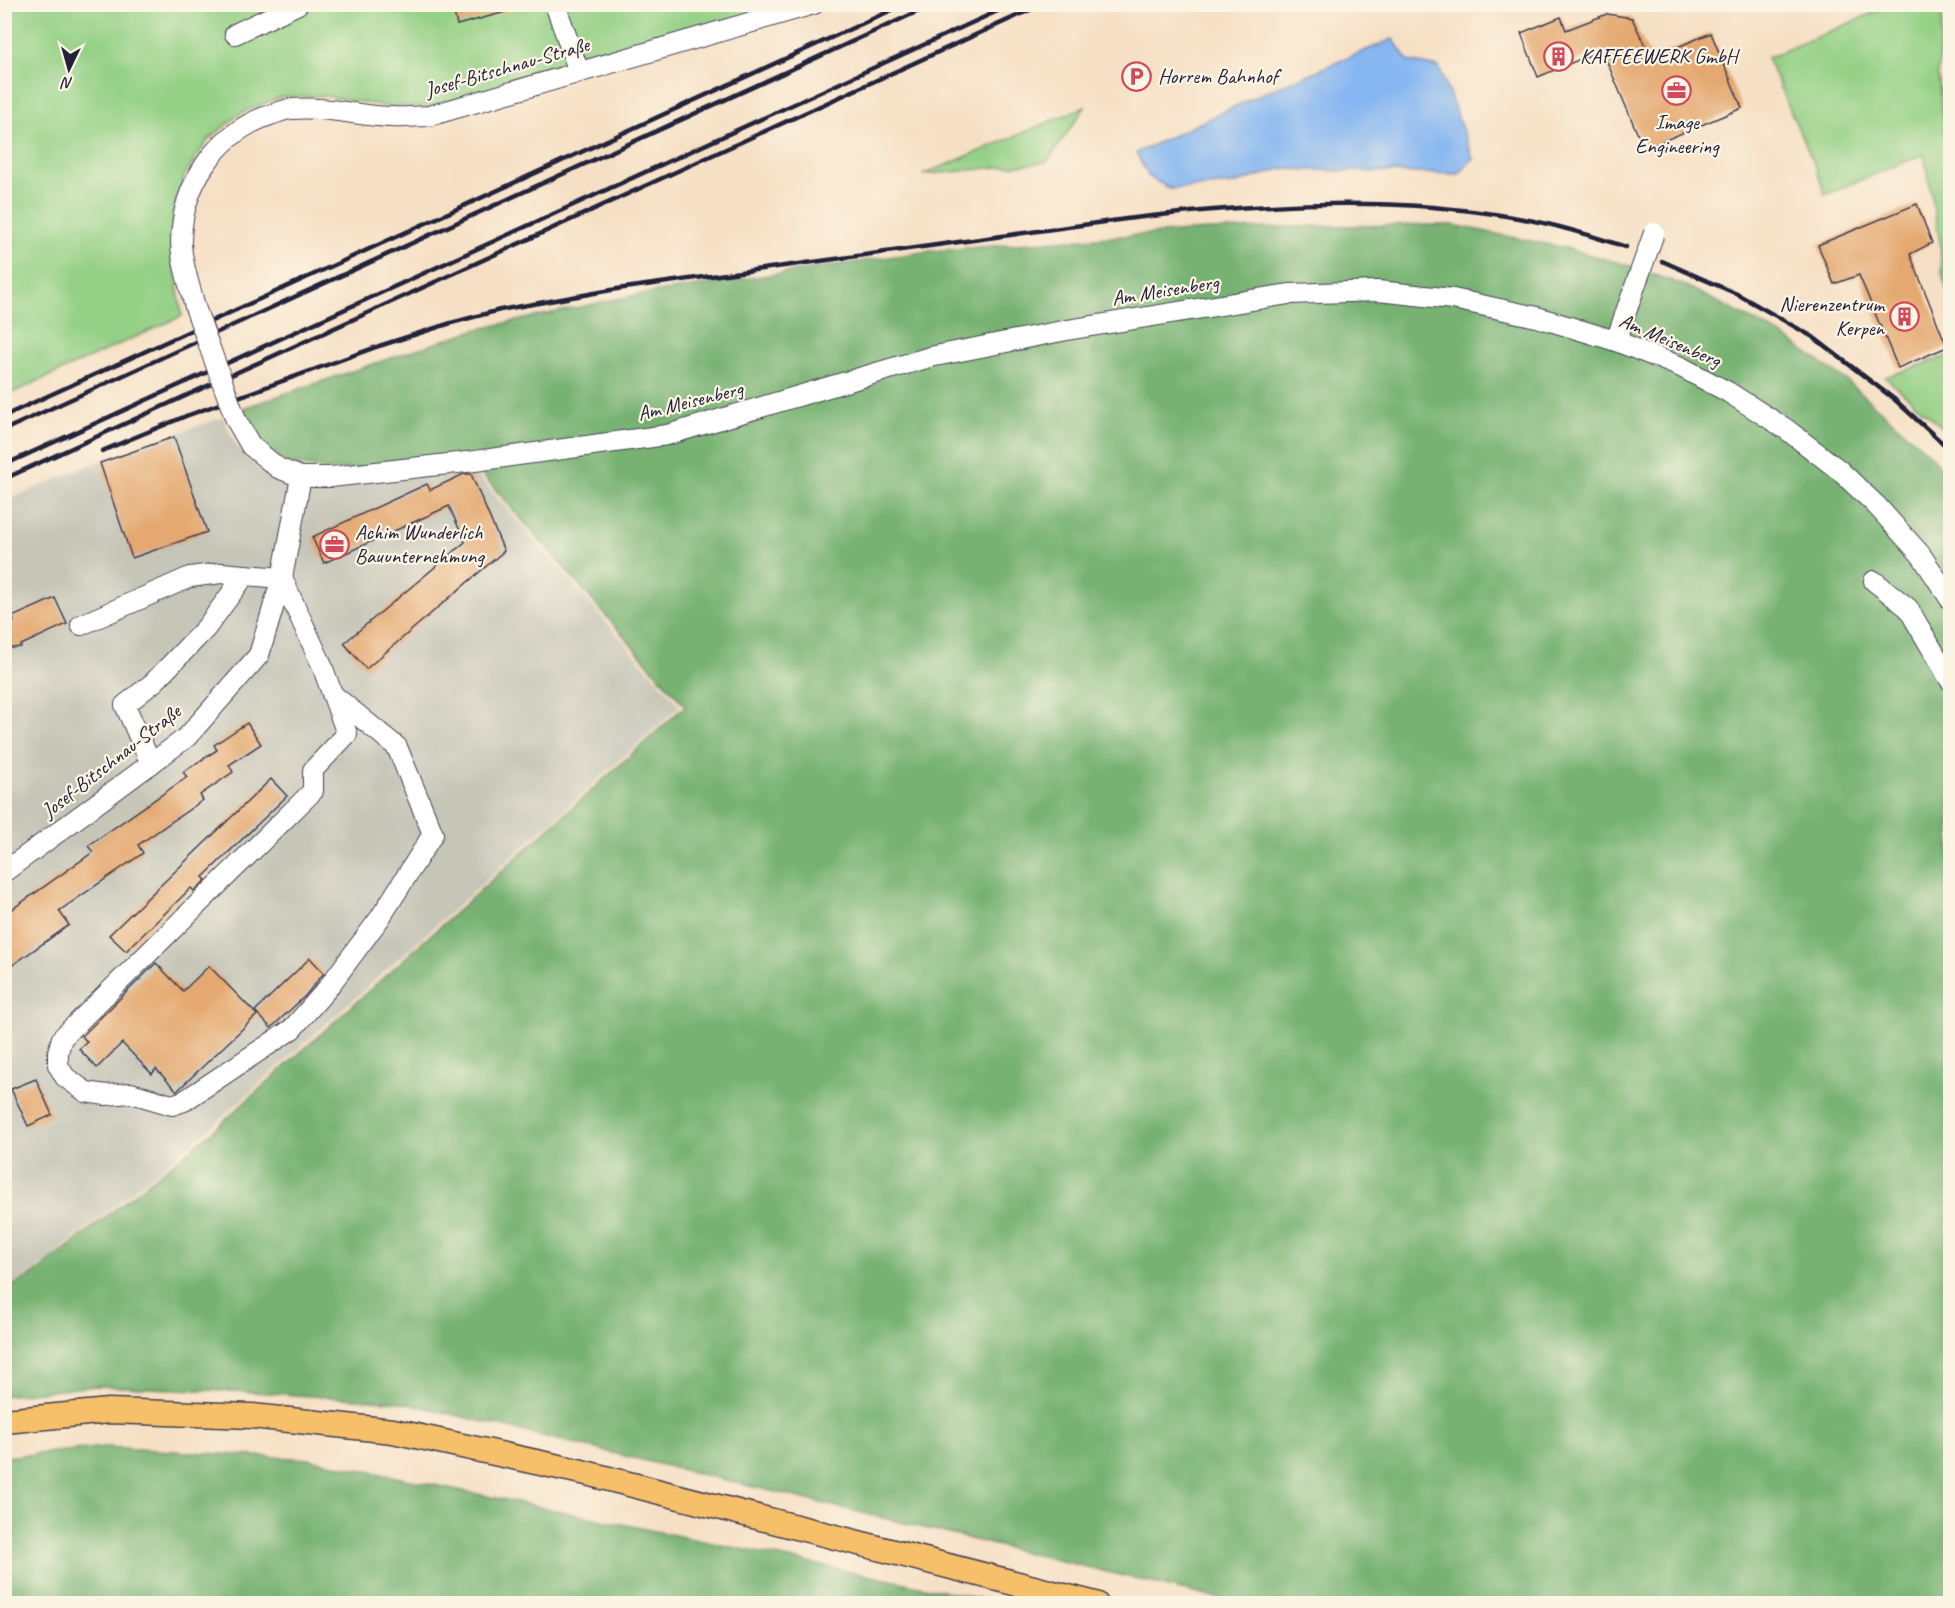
<svg xmlns="http://www.w3.org/2000/svg" width="1955" height="1608" viewBox="0 0 1955 1608" font-family="Caveat,sans-serif">
<style>
.industrial{fill:#c5c5b8}
.green{fill:#94d085;stroke:#5b7960;stroke-width:1.5}
.forest{fill:#77b272;stroke:#4c6a56;stroke-width:1.5}
.water{fill:#85b6f1;stroke:#546c96;stroke-width:1.5}
.building{fill:#e4a86f}
.lines{fill:none;stroke-linecap:round;stroke-linejoin:round}
.minor-casing{stroke:#423e50;stroke-width:22}
.major-casing{stroke:#423e50;stroke-width:27}
.minor{stroke:#fff;stroke-width:20}
.major{stroke:#f6c06b;stroke-width:24}
.rail{stroke:#22223b;stroke-width:4.5}
.minor-bridge-casing{stroke:#423e50;stroke-width:22;stroke-linecap:butt}
.minor-bridge{stroke:#fff;stroke-width:20}
.labels{text-anchor:middle;dominant-baseline:central;stroke-width:4.5;stroke-linejoin:round;paint-order:stroke}
.poi-label{font-size:21px;fill:#22223b;stroke:#fcf5e5;text-anchor:start}
.street-label{font-size:21px;fill:#22223b;stroke:#fcf5e5}
</style>
<rect width="100%" height="100%" fill="#fcf5e5"/>
<filter id="ink" filterUnits="userSpaceOnUse"><feTurbulence type="fractalNoise" baseFrequency=".0167" numOctaves="2"/><feDisplacementMap in="SourceGraphic" scale="12" xChannelSelector="R" yChannelSelector="G"/><feConvolveMatrix kernelMatrix="1 2 1 2 8 2 1 2 1" color-interpolation-filters="sRGB"/></filter>
<filter id="wash" filterUnits="userSpaceOnUse"><feTurbulence type="fractalNoise" baseFrequency=".008" numOctaves="4" result="noise"/><feDisplacementMap in="SourceGraphic" scale="24" xChannelSelector="R" yChannelSelector="G"/><feGaussianBlur stdDeviation="1.35" result="paint"/><feColorMatrix in="noise" values="0 0 0 0 0 0 0 0 0 0 0 0 0 0 0 0 0 1.4 0 .05"/><feComposite in="paint" operator="in"/></filter>
<g filter="url(#wash)">
<rect width="100%" height="100%" fill="#f6e0c5"/>
<polygon class="industrial" points="223,417 236,445 258,468 303,487 471,468 680,706 209,1129 32,1273 5,1289 4,502 99,461"/>
<g class="green">
<polygon points="4,5 792,5 429,107 385,106 324,96 281,97 241,113 208,140 185,174 173,211 172,251 182,316 5,396"/>
<polygon points="1892,5 1943,5 1938,74 1950,178 1950,304 1942,272 1940,242 1924,154 1825,195 1817,171 1767,58"/>
<polygon points="1085,107 1047,162 922,175"/>
<polygon points="1950,355 1950,434 1885,377"/>
</g>
<g class="forest">
<polygon points="1453,225 1565,248 1627,265 1688,287 1783,336 1847,381 1931,455 1950,478 1950,1603 1236,1603 401,1402 252,1392 96,1386 5,1396 4,1291 34,1274 212,1132 685,706 474,465 327,470 289,464 271,453 253,431 243,408 474,330 631,296 929,251 1189,231 1319,226"/>
<polygon points="105,1447 309,1459 1001,1603 5,1603 5,1457"/>
</g>
<polygon class="water" points="1393,39 1408,61 1439,67 1473,158 1459,174 1280,169 1234,184 1170,189 1149,177 1136,153 1259,95"/>
<g id="blocks">
<g class="building">
<polygon points="452,4 517,4 517,9 457,25"/>
<polygon points="1607,14 1632,18 1651,58 1711,33 1742,108 1644,149 1602,50 1538,77 1521,33 1561,17 1566,30"/>
<polygon points="1917,204 1932,243 1910,254 1947,347 1898,368 1859,275 1834,284 1818,245"/>
<polygon points="174,437 207,532 132,558 100,463"/>
<polygon points="464,474 471,474 504,551 366,669 344,643 465,542 449,506 324,563 312,537 427,484 430,490"/>
<polygon points="55,598 67,624 21,645 21,647 4,649 4,623 14,621 12,617"/>
<polygon points="247,723 261,744 229,765 233,772 200,795 203,800 138,845 143,853 59,911 69,925 4,971 4,915 93,852 88,846 187,777 183,772 217,750 214,745"/>
<polygon points="271,779 287,796 203,877 206,880 194,891 191,888 126,951 109,935"/>
<polygon points="310,958 324,973 305,996 271,1028 255,1011"/>
<polygon points="156,963 183,991 209,966 257,1015 177,1091 156,1069 152,1074 122,1043 97,1068 79,1049 87,1042 82,1036"/>
<polygon points="36,1079 52,1115 28,1126 11,1089"/>
</g>
</g>
</g>
<g filter="url(#ink)">
<use href="#blocks" fill-opacity="0" stroke="#423e50" stroke-width="1.5"/>
<g class="lines">
<defs>
<g id="minor">
<polyline points="555,4 579,72"/>
<polyline points="235,34 298,4"/>
<path d="M195 307C190 286 181 263 181 241 182 184 217 133 270 115 277 113 285 109 292 109 326 106 359 116 392 117 404 118 417 116 429 116L814 4"/>
<polyline points="1616,341 1628,306"/>
<polyline points="236,420 251,446 278,468 301,477 331,477 475,461 667,435 930,357 1067,330 1289,294 1378,291 1453,299 1537,317 1616,341 1681,367 1728,392 1786,429 1839,470 1876,505 1921,555 1950,599"/>
<polyline points="1874,581 1908,608 1950,680"/>
<polyline points="81,625 190,577 221,573 282,578 321,663 347,734 313,770 313,791 62,1038 58,1052 58,1065 65,1077 86,1092 106,1095 131,1093 172,1105 184,1101 292,1029 327,989 380,918 433,834 397,747 332,694"/>
<polyline points="151,764 125,705 154,682 206,628 245,575"/>
<polyline points="4,872 187,737 259,655 282,578 301,477"/>
</g>
<polyline id="major" points="4,1421 109,1411 252,1416 393,1431 582,1472 1096,1604"/>
</defs>
<use href="#minor" class="minor-casing"/>
<use href="#major" class="major-casing"/>
<use href="#minor" class="minor"/>
<use href="#major" class="major"/>
<g class="rail">
<polyline points="1662,261 1737,294 1813,337 1894,399 1950,450"/>
<polyline points="4,416 905,4"/>
<polyline points="4,430 934,4"/>
<path d="M102 451 186 416 379 346 451 323 500 310 617 289 1126 219C1254 204 1384 195 1512 217 1551 223 1589 235 1626 247"/>
<polyline points="4,465 1013,4"/>
<polyline points="4,479 1043,4"/>
</g>
<defs>
<g id="minor-bridge">
<polyline points="1628,306 1654,233"/>
<polyline points="195,307 236,420"/>
</g>
</defs>
<use href="#minor-bridge" class="minor-bridge-casing"/>
<use href="#minor-bridge" class="minor-bridge"/>
</g>
</g>
<defs>
<symbol id="building-ring" viewBox="-11 -11 22 22"><circle r="9.5" fill="#fcf5e5" stroke="#d1495b" stroke-width="1.5"/><path d="M-4-6H4V6H1V3H-1V6H-4ZM-2.5-4.3h1.7v1.8h-1.7ZM.8-4.3h1.7v1.8H.8ZM-2.5-1h1.7V.8h-1.7ZM.8-1h1.7V.8H.8Z" fill="#d1495b"/></symbol>
<symbol id="parking-ring" viewBox="-11 -11 22 22"><circle r="9.5" fill="#fcf5e5" stroke="#d1495b" stroke-width="1.5"/><path d="M-3.5-5.5H1a3.5 3.5 0 0 1 0 7H-1V5.5H-3.5ZM-1-3.4V-.6H.8a1.4 1.4 0 0 0 0-2.8Z" fill="#d1495b"/></symbol>
<symbol id="office-ring" viewBox="-11 -11 22 22"><circle r="9.5" fill="#fcf5e5" stroke="#d1495b" stroke-width="1.5"/><path d="M-6-3h4V-5.5h4V-3h4V5H-6ZM-1-4.5V-3h2v-1.5ZM-6 0V1H6V0Z" fill="#d1495b"/></symbol>
</defs>
<g fill-rule="evenodd">
<use href="#building-ring" x="1542" y="40" width="33" height="33"/>
<use href="#parking-ring" x="1120" y="60" width="33" height="33"/>
<use href="#office-ring" x="1660" y="74" width="33" height="33"/>
<use href="#building-ring" x="1888" y="300" width="33" height="33"/>
<use href="#office-ring" x="318" y="528" width="33" height="33"/>
</g>
<g class="labels">
<g class="poi-label">
<text x="1580" y="56">KAFFEEWERK GmbH</text>
<text x="1158" y="76">Horrem Bahnhof</text>
<text x="1677" y="122" text-anchor="middle">Image<tspan x="1677" dy="24">Engineering</tspan></text>
<text x="1884" y="304" text-anchor="end">Nierenzentrum<tspan x="1884" dy="24">Kerpen</tspan></text>
<text x="355" y="532">Achim Wunderlich<tspan x="355" dy="24">Bauunternehmung</tspan></text>
</g>
<g class="street-label">
<text transform="translate(507 67) rotate(-16)">Josef-Bitschnau-Straße</text>
<text transform="translate(1165 290) rotate(-9)">Am Meisenberg</text>
<text transform="translate(1670 340) rotate(23)">Am Meisenberg</text>
<text transform="translate(690 401) rotate(-14)">Am Meisenberg</text>
<text transform="translate(111 761) rotate(-38)">Josef-Bitschnau-Straße</text>
</g>
</g>
<rect width="1955" height="1608" fill="none" stroke="#fcf5e5" stroke-width="24"/>
<g transform="translate(69 69) rotate(185)" stroke="#fcf5e5" stroke-width="4.5" paint-order="stroke">
<path d="M0-4.5L10 22L0 15L-10 22Z" fill="#22223b"/>
<text y="-9" font-size="16" font-weight="bold" text-anchor="middle" fill="#22223b">N</text>
</g>
</svg>
